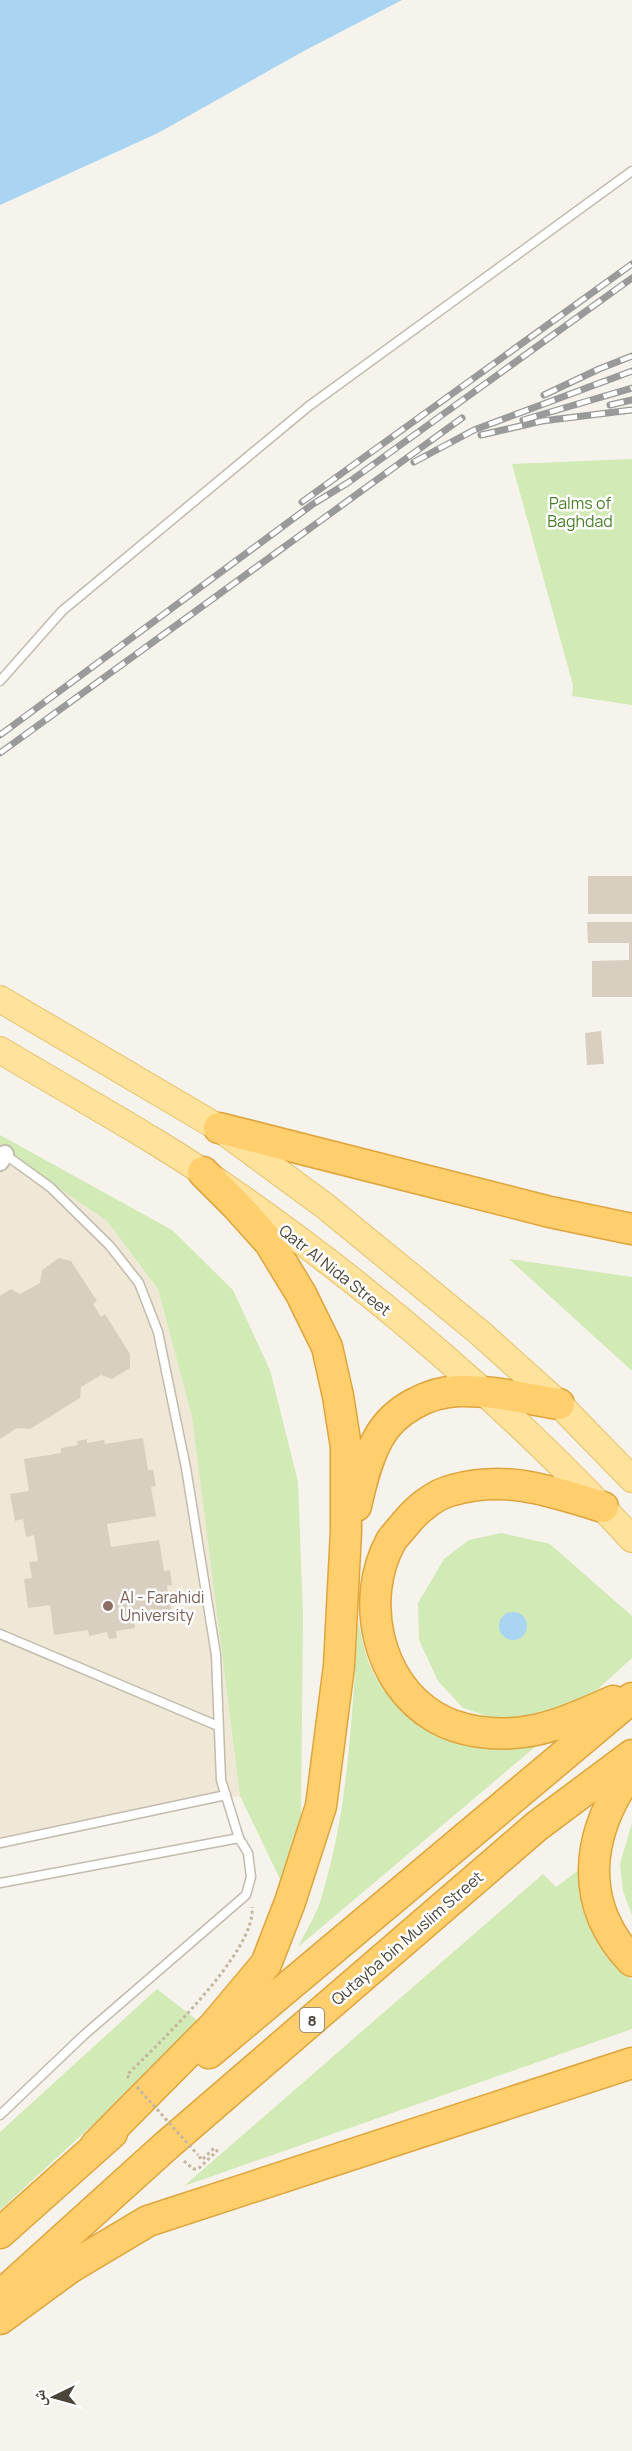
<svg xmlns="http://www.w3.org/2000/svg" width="632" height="2451" viewBox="0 0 632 2451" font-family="Manrope,'Noto Naskh Arabic',sans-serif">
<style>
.education{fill:#efe8d6}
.green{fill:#d2eab5}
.water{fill:#a9d4f2}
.building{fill:#d8cfc1}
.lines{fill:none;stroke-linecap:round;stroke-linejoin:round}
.lane-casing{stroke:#c2bbae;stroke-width:11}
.street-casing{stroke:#c2bbae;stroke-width:20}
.primary-casing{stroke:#e6c16a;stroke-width:28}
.highway-casing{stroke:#e0a43c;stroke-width:33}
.path{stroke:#c4b79f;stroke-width:3;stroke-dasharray:3 3;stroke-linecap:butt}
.lane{stroke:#fff;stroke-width:8}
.street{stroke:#fff;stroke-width:16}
.primary{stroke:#ffe39c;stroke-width:26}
.highway{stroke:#ffcf6e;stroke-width:30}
.rail-casing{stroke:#9a9a9a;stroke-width:7}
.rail{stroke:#fff;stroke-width:4.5;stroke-dasharray:14;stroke-linecap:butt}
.path-bridge{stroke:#c4b79f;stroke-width:3;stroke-dasharray:3 3;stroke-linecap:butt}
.education-dot{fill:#8d6e63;stroke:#fff;stroke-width:2}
.labels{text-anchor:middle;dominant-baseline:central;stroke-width:5;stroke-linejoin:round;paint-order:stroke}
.shield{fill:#fff;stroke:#817c74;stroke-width:1.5}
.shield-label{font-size:15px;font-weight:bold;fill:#4b4439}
.park-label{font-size:16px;fill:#4a7f2a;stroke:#fff}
.street-label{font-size:16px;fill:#4b4439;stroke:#fff}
.education-label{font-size:16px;fill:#785e54;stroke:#fff;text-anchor:start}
</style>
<rect width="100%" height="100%" fill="#f6f3ec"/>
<polygon class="education" points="0,1148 107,1221 158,1289 192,1417 240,1796 0,1847"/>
<g class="green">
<polygon points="632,459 632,705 572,696 573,685 512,464"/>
<polygon points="0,1135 172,1230 233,1290 270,1370 298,1482 303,1614 301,1817 281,1881 240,1796 192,1417 158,1289 107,1221 0,1148"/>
<polygon points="509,1259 632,1277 632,1371 630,1369"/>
<polygon points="501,1533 550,1544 632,1616 632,1658 598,1689 548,1714 499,1720 463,1708 438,1681 419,1640 418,1603 444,1559 469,1540"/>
<path d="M358 1620C362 1638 365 1657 374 1674 400 1723 458 1754 514 1748 523 1747 532 1744 541 1742L298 1947C305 1932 315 1917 320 1902 349 1811 352 1714 358 1620Z"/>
<polygon points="632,1823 632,1915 623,1891 620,1864"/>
<path d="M583 1867C594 1915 594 1944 632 1980V2029L184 2186 543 1874 556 1887Z"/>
<polygon points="157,1989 202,2024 0,2210 0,2132"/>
</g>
<g class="water">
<polygon points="0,0 402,0 302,52 158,133 0,205"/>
<circle cx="513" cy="1626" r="14"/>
</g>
<g class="building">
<rect x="588" y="876" width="44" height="38"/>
<polygon points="587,922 632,922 632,997 592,997 592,961 629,960 629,943 588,943"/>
<polygon points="601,1031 604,1064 587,1065 585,1033"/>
<polygon points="59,1258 71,1261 97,1301 93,1304 101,1317 105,1314 130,1354 130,1368 112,1379 101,1375 81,1387 80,1398 30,1429 17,1428 0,1439 0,1296 11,1289 20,1294 40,1283 42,1270"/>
<polygon points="143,1438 148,1470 153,1470 156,1486 151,1487 156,1516 107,1524 111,1547 159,1540 164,1571 170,1570 172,1585 167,1586 172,1615 134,1622 135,1628 116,1631 117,1638 109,1639 107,1632 89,1636 88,1630 54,1635 50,1605 28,1608 24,1579 32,1578 29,1562 38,1561 34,1535 26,1537 23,1519 15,1521 10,1494 29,1491 24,1459 61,1453 61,1448 78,1445 77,1441 87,1439 87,1443 104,1440 105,1444"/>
</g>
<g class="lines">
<defs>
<g id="lane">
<polyline points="0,681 62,611 309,406 632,171"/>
<polyline points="0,1634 218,1726"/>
<polyline points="0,1843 226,1795"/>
<polyline points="0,1883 239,1838"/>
<polyline points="0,2115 84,2035 246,1895 251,1877 248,1853 239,1838 221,1780 216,1655 186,1468 158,1332 139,1283 110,1246 50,1187 3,1153"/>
</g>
<polyline id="street" points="0,1162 5,1154"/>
<g id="primary">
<polyline points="0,999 219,1128 325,1206 479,1332 559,1404 632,1479"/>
<path d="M0 1050C80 1098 163 1143 240 1197 379 1294 517 1414 632 1539"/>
</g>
<g id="highway">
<polyline points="219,1128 550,1212 632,1229"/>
<path d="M356 1506C361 1483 367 1458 379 1437 394 1410 428 1392 459 1391 490 1390 528 1399 559 1404"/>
<path d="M603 1507C550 1491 509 1475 453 1490 435 1494 416 1510 405 1524 401 1529 395 1535 391 1541 359 1599 377 1683 435 1717 460 1732 495 1736 523 1732 552 1729 586 1713 613 1701"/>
<path d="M632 1769C587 1831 576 1902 632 1961"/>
<polyline points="209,2053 632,1698"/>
<polyline points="96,2145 214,2026 266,1964 290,1902 321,1806 339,1666 346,1531 346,1447 338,1396 327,1347 301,1294 270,1243 236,1205 203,1172"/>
<polyline points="0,2233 112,2133"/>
<polyline points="0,2296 167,2145 537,1826 632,1755"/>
<polyline points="0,2319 71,2267 148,2221 632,2063"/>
</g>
</defs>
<use href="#lane" class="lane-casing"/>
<use href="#street" class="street-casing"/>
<use href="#primary" class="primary-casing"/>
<use href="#highway" class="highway-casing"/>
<g class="path">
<path d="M129 2078 127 2075C158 2044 257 1951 252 1907"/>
<polyline points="184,2161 193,2169 198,2169 217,2151 214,2148 202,2160 198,2155"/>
</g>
<use href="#lane" class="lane"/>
<use href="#street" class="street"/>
<use href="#primary" class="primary"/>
<use href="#highway" class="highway"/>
<defs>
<g id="rail">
<polyline points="544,395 599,369 632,356"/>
<polyline points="610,405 632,400"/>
<polyline points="523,420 632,388"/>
<polyline points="481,435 542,421 632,410"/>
<polyline points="414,462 474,430 632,371"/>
<polyline points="302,502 632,264"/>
<polyline points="0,735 313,504 349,482 632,278"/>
<polyline points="0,753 462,418"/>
</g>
</defs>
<use href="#rail" class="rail-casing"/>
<use href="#rail" class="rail"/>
<polyline class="path-bridge" points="137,2087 198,2155"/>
</g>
<circle class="education-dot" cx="108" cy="1606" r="6"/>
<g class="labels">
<rect class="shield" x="300" y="2008" width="24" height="24" rx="4.5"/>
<g class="shield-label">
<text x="312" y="2020">8</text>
</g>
<g class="park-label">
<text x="580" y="503">Palms of<tspan x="580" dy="18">Baghdad</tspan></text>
</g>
<g class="street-label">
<text transform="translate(335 1270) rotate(38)">Qatr Al Nida Street</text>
<text transform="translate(407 1938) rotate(-41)">Qutayba bin Muslim Street</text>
</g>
<g class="education-label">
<text x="120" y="1597">Al - Farahidi<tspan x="120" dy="18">University</tspan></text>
</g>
</g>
<g transform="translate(54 2397) rotate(265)" stroke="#ffffff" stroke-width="4.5" paint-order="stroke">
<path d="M0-4.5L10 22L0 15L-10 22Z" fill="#4b4439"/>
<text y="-9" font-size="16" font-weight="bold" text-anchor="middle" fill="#4b4439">ش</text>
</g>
</svg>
